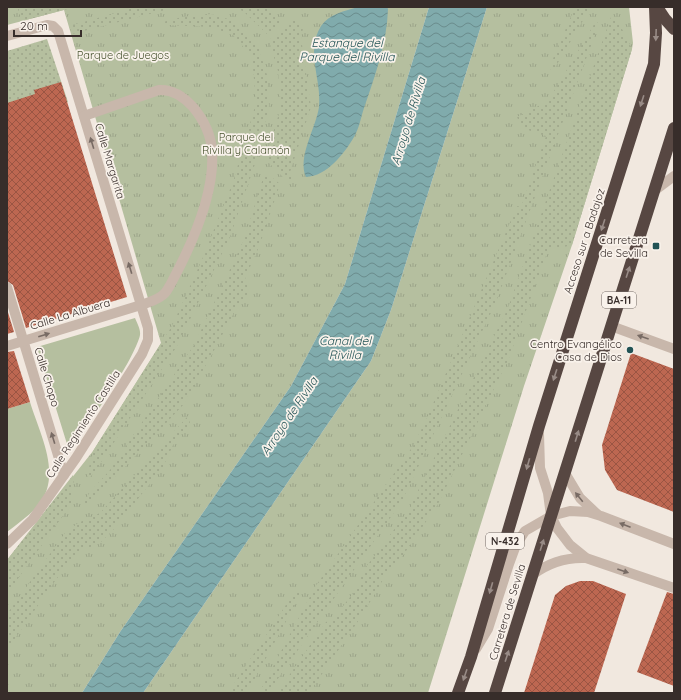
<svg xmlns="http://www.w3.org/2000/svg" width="681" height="700" font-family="Quicksand,sans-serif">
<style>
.grass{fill:#b5bf9f}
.park{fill:url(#park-tufts)}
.garden{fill:url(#garden-dots)}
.water{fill:url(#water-waves)}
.building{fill:url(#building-cross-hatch)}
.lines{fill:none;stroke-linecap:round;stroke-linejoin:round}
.minor{stroke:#c8b7ab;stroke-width:10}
.highway{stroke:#574742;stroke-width:12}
.oneway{fill:#988b86}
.oneway2{fill:#786b64}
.poi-dot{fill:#225355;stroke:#f9f2eb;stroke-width:1.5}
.labels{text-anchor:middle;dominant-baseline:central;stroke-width:3.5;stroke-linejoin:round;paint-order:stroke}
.shield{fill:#f9f2eb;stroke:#716864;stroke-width:1}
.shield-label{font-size:10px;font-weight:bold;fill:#372d2a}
.park-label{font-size:11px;fill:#47532f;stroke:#f9f2eb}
.street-label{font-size:11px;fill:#372d2a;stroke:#f9f2eb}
.poi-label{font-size:11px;fill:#372d2a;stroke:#f9f2eb;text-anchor:end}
.water-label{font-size:12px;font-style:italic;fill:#225355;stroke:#f9f2eb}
</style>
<defs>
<pattern id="park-tufts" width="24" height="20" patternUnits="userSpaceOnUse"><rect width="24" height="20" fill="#b5bf9f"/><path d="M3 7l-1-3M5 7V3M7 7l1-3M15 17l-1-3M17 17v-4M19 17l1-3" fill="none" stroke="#9ca489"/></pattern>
<pattern id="garden-dots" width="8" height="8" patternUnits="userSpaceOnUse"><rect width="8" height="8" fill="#b5bf9f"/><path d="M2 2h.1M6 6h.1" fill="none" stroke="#9ca489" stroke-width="1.8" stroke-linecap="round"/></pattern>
<pattern id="water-waves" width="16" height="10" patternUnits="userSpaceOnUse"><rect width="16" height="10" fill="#80abac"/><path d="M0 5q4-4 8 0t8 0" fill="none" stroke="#6a8c8c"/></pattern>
<pattern id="building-cross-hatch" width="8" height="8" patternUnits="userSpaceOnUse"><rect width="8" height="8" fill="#bd6751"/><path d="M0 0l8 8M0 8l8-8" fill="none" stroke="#9a5543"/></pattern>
</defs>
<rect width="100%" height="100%" fill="#f1e8df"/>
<g class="grass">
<path d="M135,318c2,5 6,12 5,17 -4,21 -55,100 -73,109l-30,-97z"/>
<path d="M30,402c10,33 33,73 8,104 -9,10 -21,18 -31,26v-123z"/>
</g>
<g class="park">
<polygon points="7,7 429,7 345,284 291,386 120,632 82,693 7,693 7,560 93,451 161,343 64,10 7,25"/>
<polygon points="487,7 629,7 633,43 632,49 572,245 524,386 428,693 143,693 371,361 391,310"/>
</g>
<g class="garden">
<polygon points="20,7 75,7 22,21 18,9"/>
<polygon points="137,7 177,7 72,34 69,26"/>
<polygon points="230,7 265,7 283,21 268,35 243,11"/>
<polygon points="575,7 591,7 553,71 549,68"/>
<polygon points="211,14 235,21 259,49 267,75 269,106 256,161 230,237 177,346 94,473 89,478 87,475 93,451 172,326 201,262 233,182 256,103 252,57 233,35 210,27 165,25 163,22 182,17"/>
<polygon points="611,17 616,17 632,49 572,245 560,248 549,247 509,358 438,504 404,554 384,578 363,614 309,693 277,693 326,622 333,619 361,583 360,575 408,511 508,308"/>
<polygon points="294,19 299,21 303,28 301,38 311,107 290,172 293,183 286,180 265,159 281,107 278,71 269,40 286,28"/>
<polygon points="596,21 599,24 496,302 402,501 268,693 259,693 315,587 413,446 427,418 517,206 521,207 546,136 522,128 517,117 548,101"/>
<polygon points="47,39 68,102 19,117 7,103 7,51"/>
<polygon points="268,174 280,184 259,247 245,278 250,284 245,301 238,305 210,358 183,405 94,500 87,504 84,503 90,492 110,470 194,345 244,240 264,175"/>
<polygon points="188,416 190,423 173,445 163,467 115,528 100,543 78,552 55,581 7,650 7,614 65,533 78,523 100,513"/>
<path d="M73,475c2,11 -2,18 -1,28l-65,91v-34z"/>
<polygon points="302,592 247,693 228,693 293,594"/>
</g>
<g class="water">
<path d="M358,7h29l1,2c-1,34 -13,67 -24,99 -3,9 -5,21 -10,29 -10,17 -27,39 -48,40 -9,-20 10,-49 13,-70 3,-28 -14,-55 2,-81 8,-12 24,-15 37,-19z"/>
<polygon points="429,7 487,7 391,310 371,361 143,693 82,693 120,632 291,386 345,284"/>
</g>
<g class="building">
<polygon points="61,82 127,297 26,328 13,285 7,281 7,103 35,94 34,90"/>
<polygon points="7,309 14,332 7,334"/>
<polygon points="14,351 30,402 7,409 7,352"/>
<polygon points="631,353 674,369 674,512 617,490 605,470 602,445"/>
<polygon points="580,581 593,581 626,594 594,693 524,693 555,595 566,586"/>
<polygon points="667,592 674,594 674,686 637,672"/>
</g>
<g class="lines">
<g class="minor">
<polyline points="7,36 47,25 53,26 58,31 148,328 148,340 142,354 76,458 33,519 7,544"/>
<polyline points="654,191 674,176"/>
<polyline points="7,287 64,475"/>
<polyline points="611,326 674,349"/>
<path d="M7,346l134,-41c8,-3 18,-5 24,-12 5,-6 8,-14 12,-21 18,-35 38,-81 35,-121 -1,-16 -9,-32 -19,-44 -9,-10 -20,-18 -34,-17l-75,26"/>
<polyline points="539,434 540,468 548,493 551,516 557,528 570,545 586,558 674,588"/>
<polyline points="565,473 580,498 597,514"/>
<path d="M532,575c16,-12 34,-18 54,-17"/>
<polyline points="476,649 488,629 509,564 516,545 525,531 551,516 570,511 588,512 601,516 674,544"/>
</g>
<g class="highway">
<polyline points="657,7 665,19 674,29"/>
<polyline points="458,693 471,657 539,426 654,64 656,33 655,7"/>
<polyline points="495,693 674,128"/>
</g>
</g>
<defs><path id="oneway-solid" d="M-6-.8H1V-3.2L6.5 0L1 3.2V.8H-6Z"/></defs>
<g class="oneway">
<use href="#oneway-solid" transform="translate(656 35) rotate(92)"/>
<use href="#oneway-solid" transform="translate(642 101) rotate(108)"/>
<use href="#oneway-solid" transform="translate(603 225) rotate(108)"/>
<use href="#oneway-solid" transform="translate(628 272) rotate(-72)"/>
<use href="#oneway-solid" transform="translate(555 375) rotate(108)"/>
<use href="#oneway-solid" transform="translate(577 436) rotate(-73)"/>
<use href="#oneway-solid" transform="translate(528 464) rotate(106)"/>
<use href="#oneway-solid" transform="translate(542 545) rotate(-72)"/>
<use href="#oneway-solid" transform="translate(491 588) rotate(106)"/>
<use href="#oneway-solid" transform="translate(507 656) rotate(-72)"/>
<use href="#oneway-solid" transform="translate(465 675) rotate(109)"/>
</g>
<g class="oneway2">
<use href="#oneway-solid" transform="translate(92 143) rotate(-107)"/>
<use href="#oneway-solid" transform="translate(130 268) rotate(-107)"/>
<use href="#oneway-solid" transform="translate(44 335) rotate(-17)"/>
<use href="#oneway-solid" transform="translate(643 337) rotate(-161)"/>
<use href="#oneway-solid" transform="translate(53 438) rotate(-107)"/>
<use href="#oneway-solid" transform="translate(579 497) rotate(-129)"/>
<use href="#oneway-solid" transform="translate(625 525) rotate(-159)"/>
<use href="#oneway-solid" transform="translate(623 571) rotate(19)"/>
</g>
<g class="poi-dot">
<rect x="652" y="242" width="8" height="8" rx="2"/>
<circle cx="630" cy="350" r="4"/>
</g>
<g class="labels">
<g class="shield">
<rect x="602" y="292" width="34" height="16" rx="3"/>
<rect x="486" y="533" width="38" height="16" rx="3"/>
</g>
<g class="shield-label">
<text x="619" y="300">BA-11</text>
<text x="505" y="541">N-432</text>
</g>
<g class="park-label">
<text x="123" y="55">Parque de Juegos</text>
<text x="246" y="137">Parque del<tspan x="246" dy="13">Rivilla y Calamón</tspan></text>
</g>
<g class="street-label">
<text transform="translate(110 161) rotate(73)">Calle Margarita</text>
<text transform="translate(584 241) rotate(-72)">Acceso sur a Badajoz</text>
<text transform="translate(70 314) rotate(-17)">Calle La Albuera</text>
<text transform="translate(47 377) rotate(73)">Calle Chopo</text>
<text transform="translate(83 424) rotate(-57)">Calle Regimiento Castilla</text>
<text transform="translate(507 612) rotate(-73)">Carretera de Sevilla</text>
</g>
<g class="poi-label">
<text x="648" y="240">Carretera<tspan x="648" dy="13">de Sevilla</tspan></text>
<text x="622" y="344">Centro Evangélico<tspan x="622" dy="13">Casa de Dios</tspan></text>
</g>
<g class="water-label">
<text x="347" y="42">Estanque del<tspan x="347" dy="14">Parque del Rivilla</tspan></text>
<text transform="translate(408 121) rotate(-73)">Arroyo de Rivilla</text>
<text x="345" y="340">Canal del<tspan x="345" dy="14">Rivilla</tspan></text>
<text transform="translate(289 416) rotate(-56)">Arroyo de Rivilla</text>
</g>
</g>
<rect width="681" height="700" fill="none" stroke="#372d2a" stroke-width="16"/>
<path d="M14 30v6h67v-6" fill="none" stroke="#372d2a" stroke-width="2"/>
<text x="20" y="30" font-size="12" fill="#372d2a" stroke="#f9f2eb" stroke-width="3" paint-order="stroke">20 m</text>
</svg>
